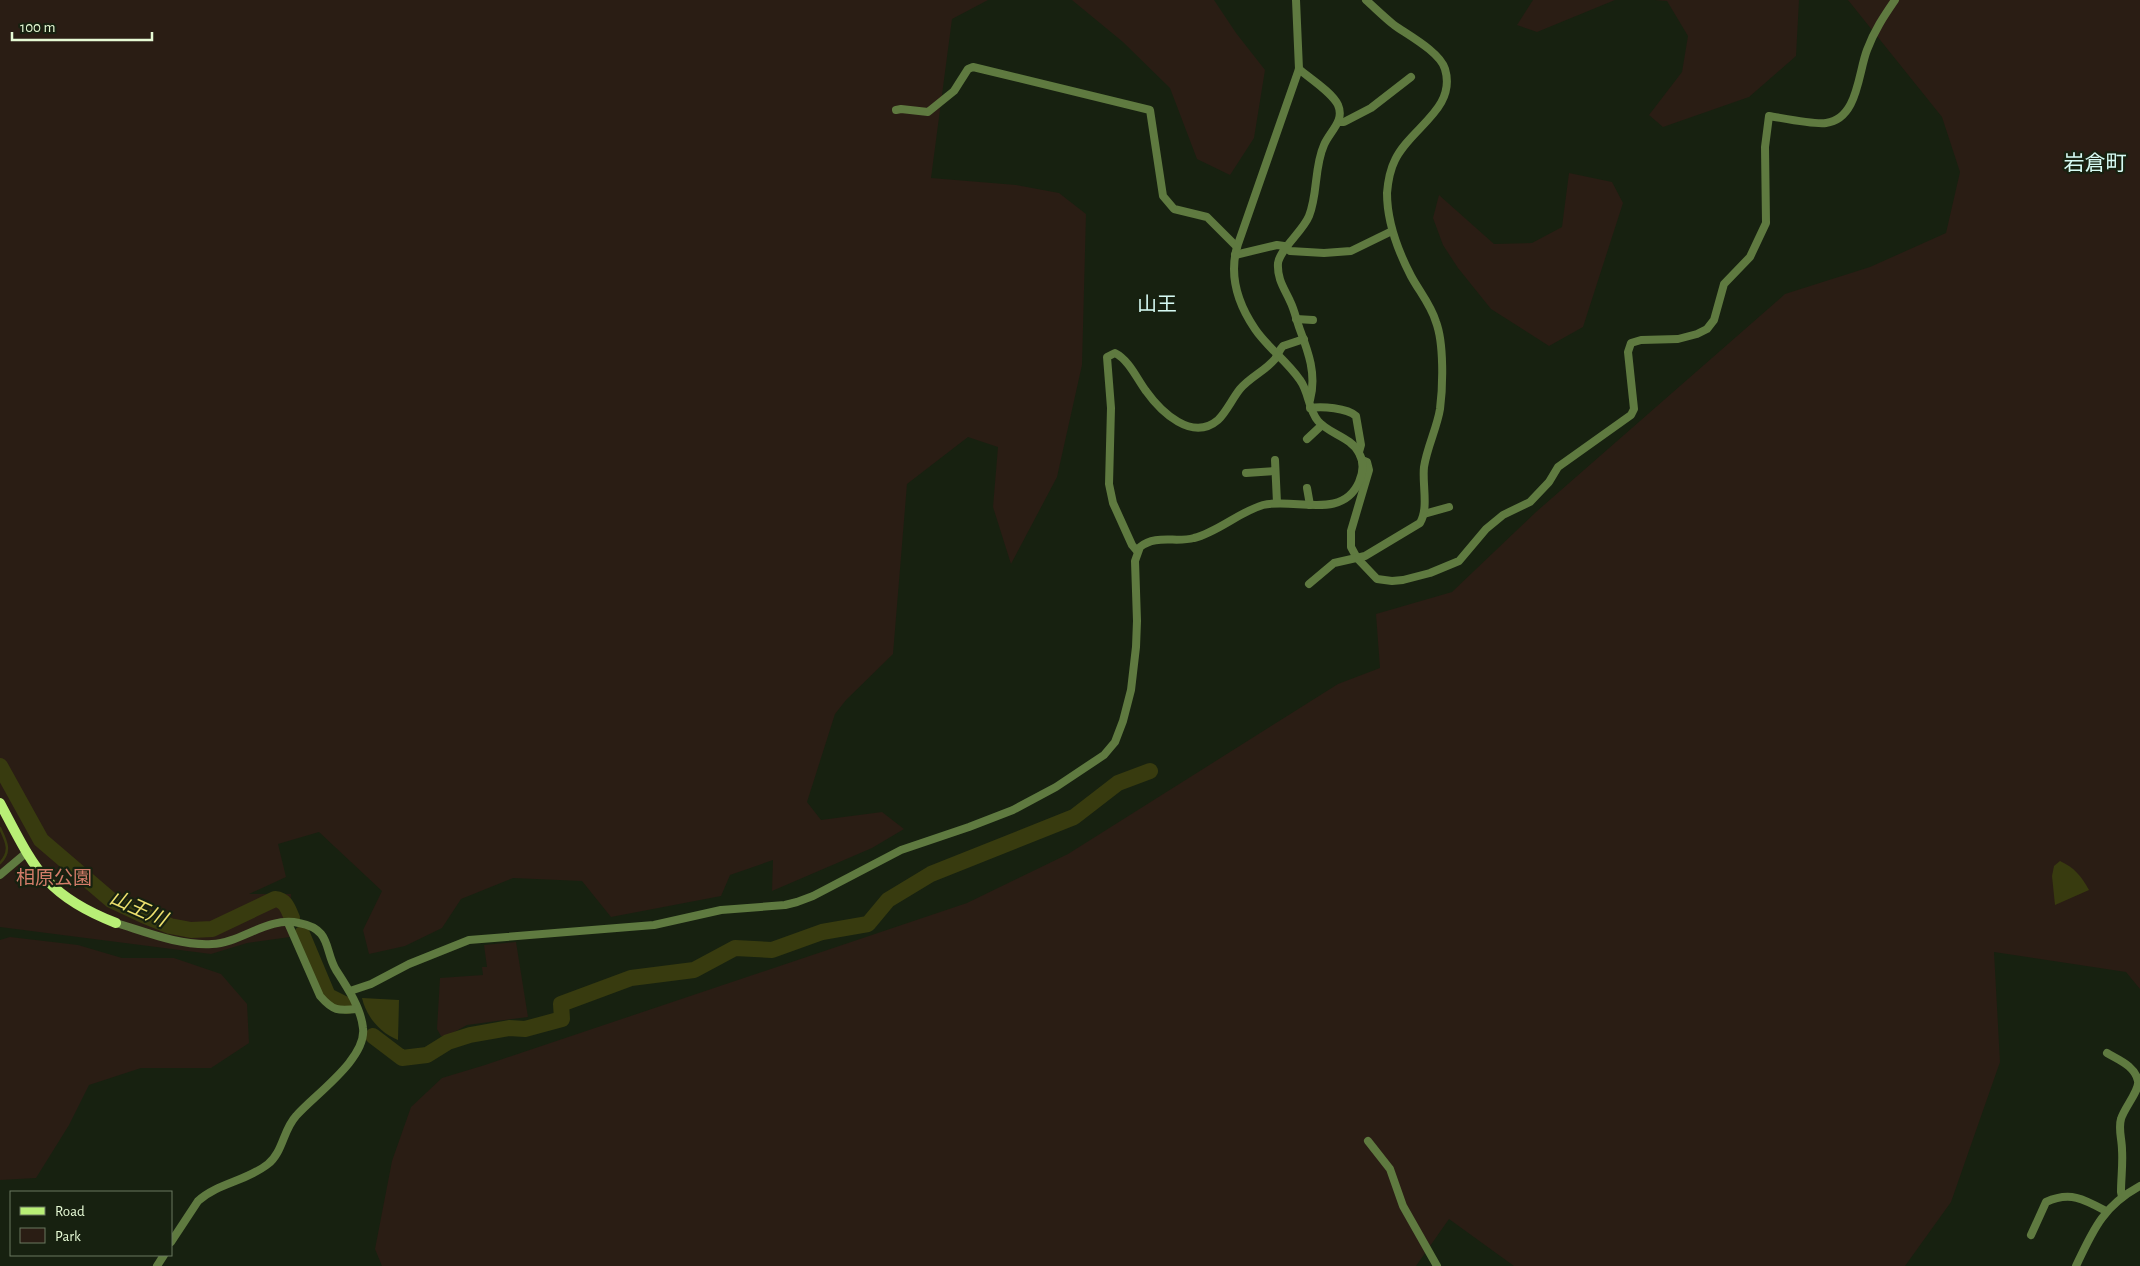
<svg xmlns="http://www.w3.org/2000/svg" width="2140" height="1266" font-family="'Alegreya Sans','Noto Sans JP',sans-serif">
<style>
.green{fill:#2a1d14}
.water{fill:#383b0f}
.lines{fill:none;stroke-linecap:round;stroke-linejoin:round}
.stream{stroke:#383b0f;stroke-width:2.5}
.river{stroke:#383b0f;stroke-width:16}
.street{stroke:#5f7a40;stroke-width:8}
.secondary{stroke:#b8ef76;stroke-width:10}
.labels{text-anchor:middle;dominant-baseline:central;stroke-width:4.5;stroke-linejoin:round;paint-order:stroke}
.park-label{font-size:19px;fill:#d27c69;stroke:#172110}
.neighbourhood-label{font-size:20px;fill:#d6faf3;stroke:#172110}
.water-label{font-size:20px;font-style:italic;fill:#eee16e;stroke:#172110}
.quarter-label{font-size:21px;fill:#d6faf3;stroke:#172110}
</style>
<rect width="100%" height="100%" fill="#172110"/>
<g class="green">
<polygon points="0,0 988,0 952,19 931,178 1016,185 1059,193 1086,214 1082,365 1057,477 1011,564 993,507 998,447 968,437 907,484 893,654 846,700 835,714 807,802 821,820 882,812 904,829 872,848 772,891 773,860 730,875 721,896 611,917 582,881 513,878 461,899 442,928 405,946 369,954 363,930 382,891 319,832 278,844 286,877 249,894 291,894 290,937 247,943 211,954 0,927"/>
<polygon points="1072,0 1214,0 1236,33 1265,70 1254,138 1230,175 1197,159 1170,88 1123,42"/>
<polygon points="1533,0 1615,0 1537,32 1517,25"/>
<polygon points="1655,0 1799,0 1796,56 1749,97 1663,127 1649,115 1682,72 1688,36 1667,1"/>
<polygon points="1848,0 2140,0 2140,989 2126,972 1994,952 2000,1062 1951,1202 1905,1266 1514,1266 1449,1219 1416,1266 382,1266 375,1249 392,1161 411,1107 442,1078 485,1065 967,903 1068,854 1338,684 1380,668 1376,614 1452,592 1536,512 1785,294 1870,267 1946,233 1960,172 1942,117"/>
<polygon points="1569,173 1612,182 1623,203 1583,327 1549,346 1491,309 1458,268 1443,245 1433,218 1439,195 1494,244 1532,243 1562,227"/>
<polygon points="10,937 78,945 122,958 174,958 221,974 247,1004 249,1043 211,1068 141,1068 89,1085 69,1125 36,1178 0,1180 0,940"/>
<polygon points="516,942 528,1017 467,1025 447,1036 441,1036 437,1029 440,978 483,975 482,967 487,967 484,945"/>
</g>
<g class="water">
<path d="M2060,861c15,7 21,15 29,29l-34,15 -3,-29 2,-10z"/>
<path d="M362,998l37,2 -1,40c-18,-7 -32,-24 -36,-42z"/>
</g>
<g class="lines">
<path class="stream" d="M0,828c6,13 12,23 0,35"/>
<g class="river">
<path d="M0,766l41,74 70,60 32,15 27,11 21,4 21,-1 63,-30c11,1 13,10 17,19"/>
<polyline points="302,934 328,996 348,1006"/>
<polyline points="373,1036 402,1058 427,1055 448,1042 470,1035 509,1028 525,1029 562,1019 561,1004 631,978 694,970 735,948 772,950 822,932 868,924 888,900 931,874 1074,817 1118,783 1150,771"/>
</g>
<g class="street">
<path d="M1299,69c10,9 33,23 39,36 7,16 -8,26 -14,40 -10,22 -6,49 -15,71 -6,15 -29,33 -31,47 -1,16 6,25 12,38 4,8 6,17 9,26 9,24 18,47 11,73"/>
<polyline points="896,110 901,109 928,112 954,91 968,69 973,67 1150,110 1163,196 1174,209 1207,217 1237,247"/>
<polyline points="1339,122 1344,122 1371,108 1411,77"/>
<polyline points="1235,255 1277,245 1284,246 1290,251 1324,253 1351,251 1392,231"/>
<polyline points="1296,319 1313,320"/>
<path d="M1310,408c12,-2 37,0 46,8l5,29 -2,7"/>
<polyline points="1307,439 1322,425"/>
<polyline points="1275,460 1277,503"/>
<path d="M1362,460l5,2 2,8 -18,61v16l6,11 20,21 15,2 11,-1 27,-7 29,-12 27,-32 17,-14 27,-13 19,-20 9,-15 73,-52 3,-6 -6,-57 3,-9 10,-3 37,-1 19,-5 10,-5 7,-9 10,-36 26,-27 16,-34 -1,-76 4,-31c13,2 46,9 57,7 32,-4 32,-50 41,-73 7,-19 17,-34 28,-50"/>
<polyline points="1246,473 1274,471"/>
<polyline points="1307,488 1310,505"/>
<polyline points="1424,514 1449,507"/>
<path d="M1137,551l-5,-6 -19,-42 -4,-19 2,-76 -4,-51 8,-4c14,7 22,26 31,38 15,21 46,51 72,29 9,-9 14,-21 22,-31 10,-12 25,-18 35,-30 3,-4 4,-9 8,-13l21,-7"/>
<path d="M1309,584l25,-21 31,-7 55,-33c9,-15 2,-39 4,-56 3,-20 13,-39 16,-58 3,-23 4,-66 -4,-87 -5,-17 -17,-31 -25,-46 -13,-25 -24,-55 -24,-83 1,-12 3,-23 8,-33 15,-32 62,-51 50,-91 -5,-17 -37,-34 -51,-44 -10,-8 -19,-17 -28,-25"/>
<polyline points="0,875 26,853"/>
<path d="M116,923c30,9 64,23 96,21 29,-1 56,-28 87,-21 33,6 25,27 37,47 11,17 25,38 27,58 4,31 -49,67 -67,88 -13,14 -13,36 -28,48 -21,17 -50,19 -70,37l-27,41"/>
<path d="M288,923l32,73c13,15 18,15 37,13"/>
<path d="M350,991l21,-7 38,-20 60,-24 185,-15 67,-15 64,-5 12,-3 16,-6 88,-46 68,-23 44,-17 43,-23 48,-32 11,-13 8,-21 8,-31 5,-43 1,-26 -2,-60 5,-14c16,-13 36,-4 54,-9 24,-6 45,-26 69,-33 31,-8 79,16 96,-23 4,-9 5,-20 0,-29 -8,-16 -30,-19 -41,-32 -10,-12 -9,-29 -18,-41 -13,-19 -33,-33 -45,-51 -17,-25 -26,-53 -18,-82l62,-178 -3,-69"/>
<path d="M2107,1053c12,7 28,13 31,28 2,9 -14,27 -17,38 -3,10 1,20 1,31 1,14 -1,28 -1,42l1,5"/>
<polyline points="1368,1141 1390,1169 1403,1206 1437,1266"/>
<path d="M2031,1235l15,-33c24,-11 38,-3 60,9"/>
<polyline points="157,1266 164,1255"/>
<path d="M2076,1266c17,-36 27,-60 64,-80"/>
</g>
<path class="secondary" d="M0,803c34,64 44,92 116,120"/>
</g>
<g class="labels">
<g class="park-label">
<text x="54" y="878">相原公園</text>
</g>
<g class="neighbourhood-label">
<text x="1157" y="305">山王</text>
</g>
<g class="water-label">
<text transform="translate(138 909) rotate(24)">山王川</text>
</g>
<g class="quarter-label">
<text x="2095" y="163">岩倉町</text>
</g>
</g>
<rect x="10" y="1191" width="162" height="65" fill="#172110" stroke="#6a785f"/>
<rect x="20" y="1207" width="25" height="8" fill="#b8ef76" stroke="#6a785f"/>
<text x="55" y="1216" font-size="15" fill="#e6fad5">Road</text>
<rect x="20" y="1228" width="25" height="15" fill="#2a1d14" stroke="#6a785f"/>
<text x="55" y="1241" font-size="15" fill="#e6fad5">Park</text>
<path d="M12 32v8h140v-8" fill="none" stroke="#e6fad5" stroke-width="2.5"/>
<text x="20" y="32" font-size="15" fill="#e6fad5" stroke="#172110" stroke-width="4" paint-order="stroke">100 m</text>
</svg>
